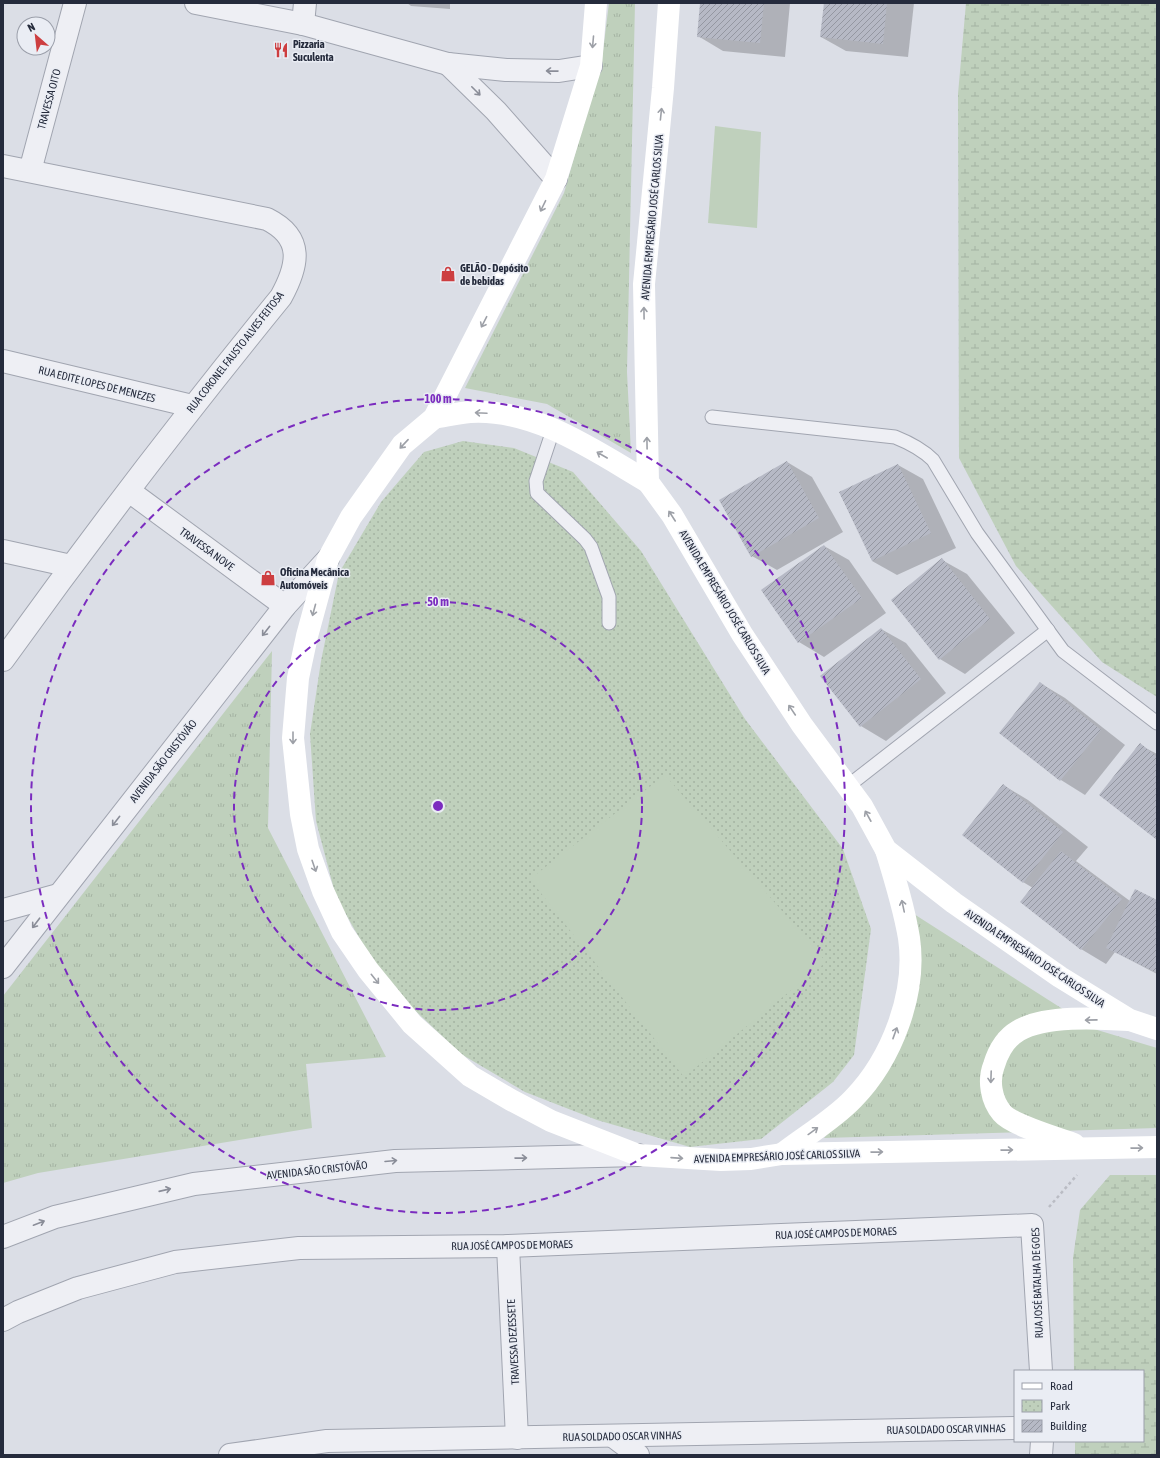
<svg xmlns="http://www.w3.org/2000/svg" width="1160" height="1458" font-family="'Asap Condensed',sans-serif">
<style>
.grass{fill:url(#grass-tufts)}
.wetland{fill:url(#wetland-marsh)}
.park{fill:url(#park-dots)}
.garden{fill:#bfd0bc}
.shadow{fill:#0003}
.building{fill:url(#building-hatch)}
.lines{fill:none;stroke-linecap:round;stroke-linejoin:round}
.service-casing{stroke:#a1a5b0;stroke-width:15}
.minor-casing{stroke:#a1a5b0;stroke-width:24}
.tertiary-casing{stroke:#a1a5b0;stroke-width:24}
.path{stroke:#babcc4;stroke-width:2.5;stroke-dasharray:3 3;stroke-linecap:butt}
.service{stroke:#eeeff4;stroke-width:13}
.minor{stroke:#eeeff4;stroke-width:22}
.tertiary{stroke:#eeeff4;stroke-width:22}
.secondary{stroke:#fff;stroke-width:22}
.oneway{stroke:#9da0a7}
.oneway2{stroke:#8a8d98}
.ring{fill:none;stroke:#7b2cbf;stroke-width:2;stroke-dasharray:7 5}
.labels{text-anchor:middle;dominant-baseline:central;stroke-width:3;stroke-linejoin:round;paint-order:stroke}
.poi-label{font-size:11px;font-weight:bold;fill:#252b3c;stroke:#eaedf4;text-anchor:start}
.street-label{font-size:11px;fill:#252b3c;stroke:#eaedf4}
.centre{fill:#7b2cbf;stroke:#eaedf4;stroke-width:2}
.ring-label{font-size:12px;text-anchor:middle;font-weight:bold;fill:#7b2cbf;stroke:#eaedf4;stroke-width:3;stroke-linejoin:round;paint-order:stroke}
</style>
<defs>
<pattern id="grass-tufts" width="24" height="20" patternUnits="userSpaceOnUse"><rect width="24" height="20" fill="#bfd0bc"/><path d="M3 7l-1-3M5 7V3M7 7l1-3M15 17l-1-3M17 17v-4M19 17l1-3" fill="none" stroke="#a4b3a2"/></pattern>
<pattern id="wetland-marsh" width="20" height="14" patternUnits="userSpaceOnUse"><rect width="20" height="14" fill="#bfd0bc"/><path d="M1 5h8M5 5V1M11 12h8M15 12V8" fill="none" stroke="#a4b3a2"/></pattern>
<pattern id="park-dots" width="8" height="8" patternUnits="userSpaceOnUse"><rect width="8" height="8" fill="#bfd0bc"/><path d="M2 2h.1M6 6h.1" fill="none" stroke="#a4b3a2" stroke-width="1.8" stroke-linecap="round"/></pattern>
<pattern id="building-hatch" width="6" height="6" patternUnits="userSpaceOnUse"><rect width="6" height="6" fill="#b6b9c5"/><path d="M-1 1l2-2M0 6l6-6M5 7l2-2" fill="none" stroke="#9497a1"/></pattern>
</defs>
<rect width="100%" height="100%" fill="#dbdee6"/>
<g class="grass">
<polygon points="609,3 635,3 627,372 631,453 547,404 465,388 564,193 602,59"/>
<polygon points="272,651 268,828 386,1057 306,1064 312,1128 38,1173 3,1183 3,996"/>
<polygon points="903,907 1094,1029 1157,1048 1157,1128 824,1138 890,1060 909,1007"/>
</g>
<g class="wetland">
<polygon points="966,3 1157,3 1157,697 1102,662 1016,566 959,458 958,94"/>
<polygon points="1110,1175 1157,1175 1157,1455 1075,1455 1075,1441 1143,1441 1143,1371 1074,1371 1073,1258 1080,1210"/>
</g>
<polygon class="park" points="463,441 514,448 573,472 641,551 745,719 843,849 871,929 854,1055 833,1082 761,1139 690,1147 597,1120 525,1092 461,1054 384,981 336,897 316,821 310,734 321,661 339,573 381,502 424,452"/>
<g class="garden">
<polygon points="715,126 761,132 757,228 708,223"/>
<polygon points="665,775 826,962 684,1077 530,879"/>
</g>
<g class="shadow">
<polygon points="407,3 450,3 450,9 411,6"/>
<polygon points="701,3 790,3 785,57 723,51 698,36"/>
<polygon points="825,3 914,3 908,57 846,51 821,37"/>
<polygon points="787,462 812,477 843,532 777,570 752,556"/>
<polygon points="898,465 923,479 956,548 897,575 872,561"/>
<polygon points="824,546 849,560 886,613 824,657 799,642 762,590"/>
<polygon points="942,560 967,574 1015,633 965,674 940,659 892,600"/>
<polygon points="881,629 906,643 946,693 886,741 861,726"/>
<polygon points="1040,683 1065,698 1125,745 1085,795 1061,780"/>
<polygon points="1140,745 1157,754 1157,839"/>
<polygon points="1003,785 1028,800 1088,847 1076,861 1130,901 1157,901 1157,974 1115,952 1106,964 1081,949 1033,888 1023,882"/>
</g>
<g class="building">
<polygon points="700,3 764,3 760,43 697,37"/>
<polygon points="824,3 887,3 883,44 820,37"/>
<polygon points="787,461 819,518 751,557 719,500"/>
<polygon points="898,464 931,533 872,561 839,492"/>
<polygon points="824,545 862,598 798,643 761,590"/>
<polygon points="942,558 990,619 939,660 891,600"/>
<polygon points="881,628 921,679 860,727 820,676"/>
<polygon points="1040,682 1101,730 1060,781 999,733"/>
<polygon points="1140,743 1157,757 1157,840 1099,795"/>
<polygon points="1003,784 1063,832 1023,883 962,835"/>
<polygon points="1061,851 1122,899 1081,950 1020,902"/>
<polygon points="1135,889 1157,900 1157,973 1106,948"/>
</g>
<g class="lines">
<g class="service-casing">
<g id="service">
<path d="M712,417l183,20c15,6 27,12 38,23l44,73 86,118 94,72"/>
<polyline points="553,430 536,481 537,493 585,539 591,547 609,597 609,623"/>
<polyline points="848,786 1048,630"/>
</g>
</g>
<g class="minor-casing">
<g id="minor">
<polyline points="196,3 303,24 448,64 506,70 559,71 591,66"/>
<polyline points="303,24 305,3"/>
<polyline points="448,64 496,111 556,179"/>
<path d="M3,166l264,53c38,19 31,47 14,78 -96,118 -189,239 -278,363"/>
<polyline points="30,171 75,3"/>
<polyline points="3,361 192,406"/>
<polyline points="129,491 285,606"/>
<polyline points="3,551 71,566"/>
<polyline points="3,910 58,895"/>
<polyline points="508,1246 517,1438"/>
<polyline points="3,1320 18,1312 78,1288 175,1262 299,1248 508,1246 1032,1225 1041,1371"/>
<polyline points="614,1437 638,1455"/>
<polyline points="230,1455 327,1441 1015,1428"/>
<polyline points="1041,1455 1042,1441"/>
</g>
</g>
<g class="tertiary-casing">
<g id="tertiary">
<polyline points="3,967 285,606 328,559"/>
<polyline points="3,1237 55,1217 194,1184 395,1161 638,1155"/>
</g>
</g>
<polyline class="path" points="1049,1207 1077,1175"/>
<use href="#service" class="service"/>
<use href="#minor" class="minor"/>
<use href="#tertiary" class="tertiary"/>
<g class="secondary">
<polyline points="596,3 591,66 556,179 434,418 402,445 351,517 328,559 307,636 298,678 293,738 301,814 308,849 323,891 342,932 368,970 412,1024 470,1076 511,1100 551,1121 638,1155 721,1160 751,1159 782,1154 1157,1147"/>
<polyline points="669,3 663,88 644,284 648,482 672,515 742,634 802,725 862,806 886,850 954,903 1060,977 1130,1020 1157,1029"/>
<path d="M434,418c12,-2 24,-5 36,-6 65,-4 125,39 178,70"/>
<path d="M1074,1144c-17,-6 -62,-19 -72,-31 -11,-13 -14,-33 -8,-48 4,-13 12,-27 24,-34 26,-16 80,-13 111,-11"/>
<path d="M782,1154c23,-18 51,-34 71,-55 39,-40 64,-106 56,-161 -5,-30 -14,-59 -23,-88"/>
</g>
</g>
<defs><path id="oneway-shaft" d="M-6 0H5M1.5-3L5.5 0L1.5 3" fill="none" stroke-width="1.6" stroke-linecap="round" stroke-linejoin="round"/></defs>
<g class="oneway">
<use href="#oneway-shaft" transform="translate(593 42) rotate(95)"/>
<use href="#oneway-shaft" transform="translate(661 114) rotate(-84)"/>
<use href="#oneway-shaft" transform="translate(543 206) rotate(116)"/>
<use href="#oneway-shaft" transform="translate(644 313) rotate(-91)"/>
<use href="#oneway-shaft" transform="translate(484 322) rotate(117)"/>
<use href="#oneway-shaft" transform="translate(481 413) rotate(-177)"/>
<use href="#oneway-shaft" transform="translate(647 443) rotate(-91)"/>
<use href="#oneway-shaft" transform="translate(404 444) rotate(133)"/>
<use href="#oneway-shaft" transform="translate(602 455) rotate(-150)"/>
<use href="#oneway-shaft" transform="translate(672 516) rotate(-123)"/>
<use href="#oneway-shaft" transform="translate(314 610) rotate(105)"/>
<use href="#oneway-shaft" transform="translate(792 710) rotate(-124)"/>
<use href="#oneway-shaft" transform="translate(293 738) rotate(90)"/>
<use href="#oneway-shaft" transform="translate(868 816) rotate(-119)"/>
<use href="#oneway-shaft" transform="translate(314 866) rotate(71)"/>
<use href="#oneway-shaft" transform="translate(903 906) rotate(-102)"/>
<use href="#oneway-shaft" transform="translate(375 979) rotate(51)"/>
<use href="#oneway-shaft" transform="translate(1091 1020) rotate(179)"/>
<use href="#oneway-shaft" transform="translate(895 1033) rotate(-70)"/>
<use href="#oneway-shaft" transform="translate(991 1077) rotate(92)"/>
<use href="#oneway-shaft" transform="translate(813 1131) rotate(-36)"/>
<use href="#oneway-shaft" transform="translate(1137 1148) rotate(-1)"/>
<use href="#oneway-shaft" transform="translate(1007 1150) rotate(-1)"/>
<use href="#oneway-shaft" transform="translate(877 1152) rotate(-1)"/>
<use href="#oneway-shaft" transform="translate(677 1158) rotate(4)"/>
</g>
<g class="oneway2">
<use href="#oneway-shaft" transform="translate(552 71) rotate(-179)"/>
<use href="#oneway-shaft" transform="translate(476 91) rotate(45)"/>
<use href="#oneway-shaft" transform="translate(266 631) rotate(128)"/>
<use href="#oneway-shaft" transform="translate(116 821) rotate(128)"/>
<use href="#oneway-shaft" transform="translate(36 923) rotate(127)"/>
<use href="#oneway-shaft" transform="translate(521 1158) rotate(-1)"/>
<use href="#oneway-shaft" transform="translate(391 1161) rotate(-5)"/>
<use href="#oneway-shaft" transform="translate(165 1190) rotate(-13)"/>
<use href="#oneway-shaft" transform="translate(39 1223) rotate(-21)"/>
</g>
<g class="ring">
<circle cx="438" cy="806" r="204"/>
<circle cx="438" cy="806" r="407"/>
</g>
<defs>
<g id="restaurant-bare" transform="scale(1.2)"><path d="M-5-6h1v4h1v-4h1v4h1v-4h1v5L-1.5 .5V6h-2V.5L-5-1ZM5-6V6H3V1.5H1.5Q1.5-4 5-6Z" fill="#cd3e40" stroke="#eaedf4" stroke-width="2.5" paint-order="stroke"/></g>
<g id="shop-bare" transform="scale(1.2)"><path d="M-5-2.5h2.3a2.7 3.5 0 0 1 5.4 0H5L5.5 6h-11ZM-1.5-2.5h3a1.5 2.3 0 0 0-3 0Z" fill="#cd3e40" stroke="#eaedf4" stroke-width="2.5" paint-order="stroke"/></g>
</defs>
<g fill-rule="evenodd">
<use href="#restaurant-bare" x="281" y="50"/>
<use href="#shop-bare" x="448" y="274"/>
<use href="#shop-bare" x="268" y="578"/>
</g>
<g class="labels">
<g class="poi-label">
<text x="293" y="44">Pizzaria<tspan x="293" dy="13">Suculenta</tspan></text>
<text x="460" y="268">GELÃO - Depósito<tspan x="460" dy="13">de bebidas</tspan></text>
<text x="280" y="572">Oficina Mecânica<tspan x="280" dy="13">Automóveis</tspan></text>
</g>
<g class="street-label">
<text transform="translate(49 99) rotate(-75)">TRAVESSA OITO</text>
<text transform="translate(652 217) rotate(-85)">AVENIDA EMPRESÁRIO JOSÉ CARLOS SILVA</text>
<text transform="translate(235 352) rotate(-52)">RUA CORONEL FAUSTO ALVES FEITOSA</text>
<text transform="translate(97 384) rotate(14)">RUA EDITE LOPES DE MENEZES</text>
<text transform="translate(207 549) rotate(36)">TRAVESSA NOVE</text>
<text transform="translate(725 602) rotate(59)">AVENIDA EMPRESÁRIO JOSÉ CARLOS SILVA</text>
<text transform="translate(163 761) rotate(-52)">AVENIDA SÃO CRISTÓVÃO</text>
<text transform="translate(1035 958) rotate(34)">AVENIDA EMPRESÁRIO JOSÉ CARLOS SILVA</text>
<text transform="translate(777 1156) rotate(-2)">AVENIDA EMPRESÁRIO JOSÉ CARLOS SILVA</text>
<text transform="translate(317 1170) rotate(-6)">AVENIDA SÃO CRISTÓVÃO</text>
<text transform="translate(836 1233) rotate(-2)">RUA JOSÉ CAMPOS DE MORAES</text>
<text transform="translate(512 1245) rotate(-1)">RUA JOSÉ CAMPOS DE MORAES</text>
<text transform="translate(1037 1283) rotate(-92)">RUA JOSÉ BATALHA DE GOES</text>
<text transform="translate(513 1342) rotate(-93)">TRAVESSA DEZESSETE</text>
<text transform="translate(946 1429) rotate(-1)">RUA SOLDADO OSCAR VINHAS</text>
<text transform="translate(622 1436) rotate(-1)">RUA SOLDADO OSCAR VINHAS</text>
</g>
</g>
<circle cx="438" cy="806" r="6" class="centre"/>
<g class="ring-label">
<text x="438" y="403">100 m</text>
<text x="438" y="606">50 m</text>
</g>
<rect width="1160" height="1458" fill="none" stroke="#252b3c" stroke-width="8"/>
<rect x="1014" y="1370" width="130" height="72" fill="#eaedf4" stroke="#9b9faa"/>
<rect x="1022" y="1383" width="20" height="6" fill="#ffffff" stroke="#9b9faa"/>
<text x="1050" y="1390" font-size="12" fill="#252b3c">Road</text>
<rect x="1022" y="1400" width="20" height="12" fill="url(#park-dots)" stroke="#9b9faa"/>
<text x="1050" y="1410" font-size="12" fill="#252b3c">Park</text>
<rect x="1022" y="1420" width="20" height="12" fill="url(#building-hatch)" stroke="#9b9faa"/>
<text x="1050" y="1430" font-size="12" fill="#252b3c">Building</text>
<g transform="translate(36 36) rotate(332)"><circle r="19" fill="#eaedf4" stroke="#9b9faa"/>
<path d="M0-3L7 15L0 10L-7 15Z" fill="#cd3e40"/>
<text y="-6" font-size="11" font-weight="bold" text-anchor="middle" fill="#252b3c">N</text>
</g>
</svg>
